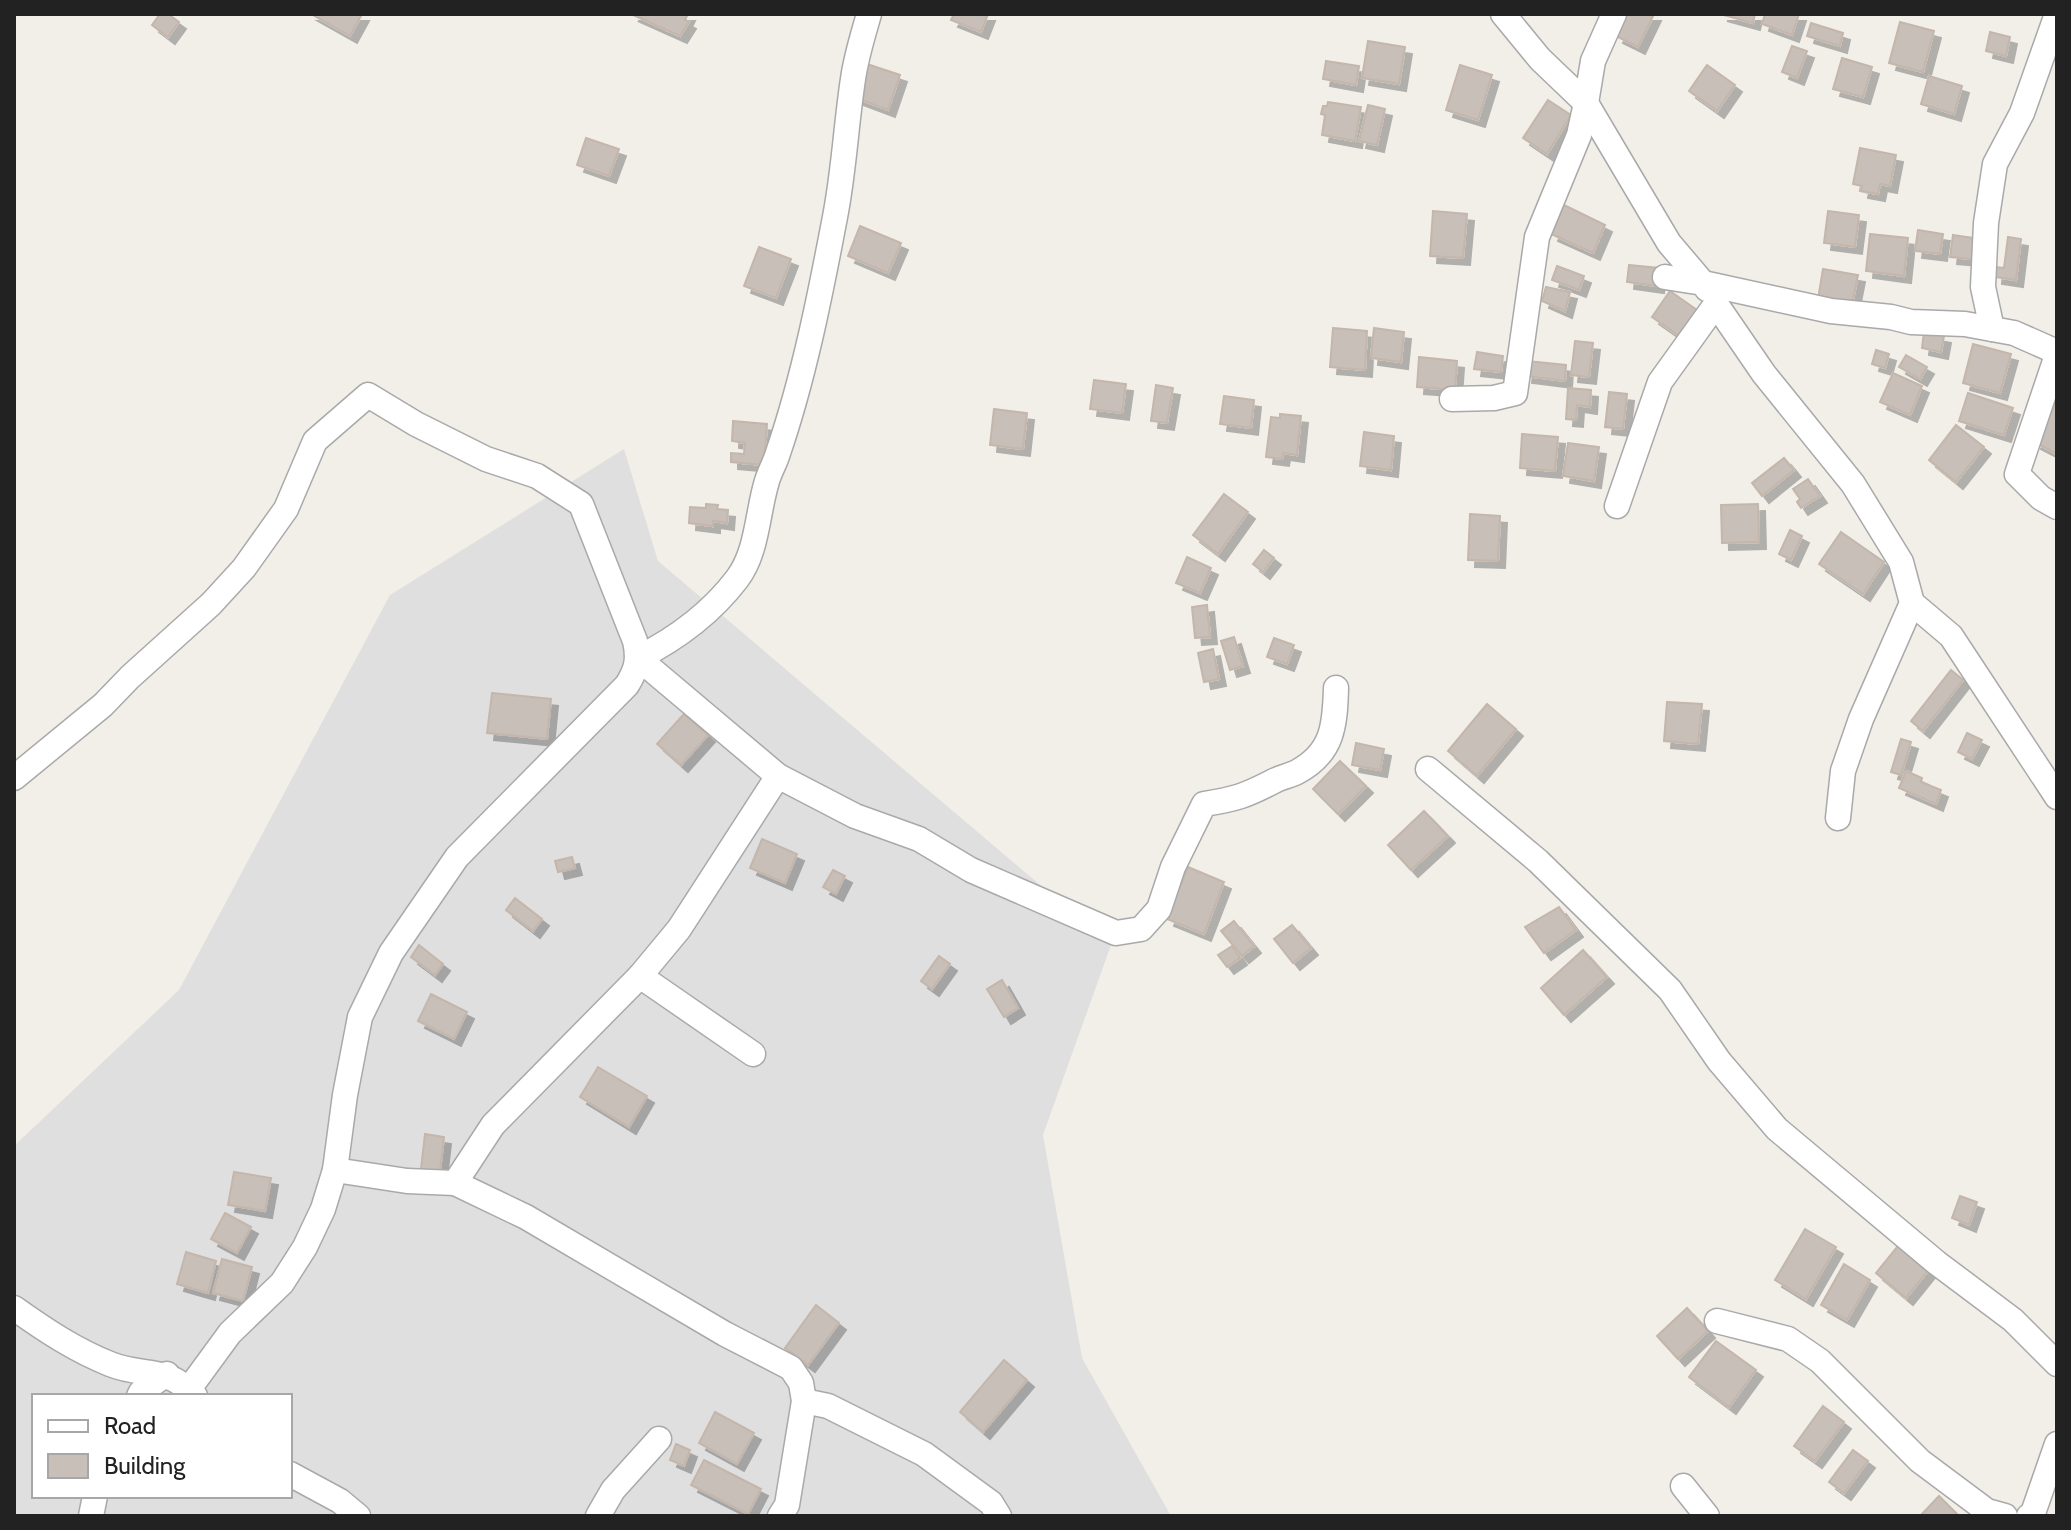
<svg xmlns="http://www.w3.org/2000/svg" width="2071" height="1530" font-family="Cabin,sans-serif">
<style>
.residential{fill:#e0dfdf;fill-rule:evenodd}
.building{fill:#c7bfb8;stroke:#c4b6ab;stroke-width:2;filter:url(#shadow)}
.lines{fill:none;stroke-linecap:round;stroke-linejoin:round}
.minor-casing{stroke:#a9a9a9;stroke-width:27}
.minor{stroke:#fff;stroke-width:24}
</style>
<defs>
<filter id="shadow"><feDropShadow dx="7" dy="7" stdDeviation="0" flood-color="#0004"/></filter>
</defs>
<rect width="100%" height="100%" fill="#f2efe9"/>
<path class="residential" d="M624,449l34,112 453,384 -68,190 39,223 89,158h-1157v-370l165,-156 211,-395zM34,1396h256v100h-256z"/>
<g class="building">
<polygon points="160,14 168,14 179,22 168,37 152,25"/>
<polygon points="311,14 362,14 350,36"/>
<polygon points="631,14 688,14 685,20 689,22 680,36"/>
<polygon points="954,14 988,14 981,32 951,20"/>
<polygon points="1627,14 1654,14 1638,47 1616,36"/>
<polygon points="1720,14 1755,14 1753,23"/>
<polygon points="1765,14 1799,14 1792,35 1762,24"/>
<polygon points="1900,22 1934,31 1923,72 1889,63"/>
<polygon points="1811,23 1843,33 1840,46 1807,36"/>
<polygon points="1990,32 2010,37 2006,56 1986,51"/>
<polygon points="1368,41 1405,47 1399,84 1362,78"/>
<polygon points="1792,46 1807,51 1797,78 1782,72"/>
<polygon points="1842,58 1872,67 1863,97 1833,89"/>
<polygon points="1326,61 1359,66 1356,85 1323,79"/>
<polygon points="867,64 900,75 888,110 856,98"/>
<polygon points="1460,65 1492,75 1478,120 1446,110"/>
<polygon points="1707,65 1735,85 1717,111 1689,91"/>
<polygon points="1929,76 1962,86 1954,114 1921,104"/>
<polygon points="1548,100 1571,115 1547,154 1523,138"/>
<polygon points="1328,102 1361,107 1355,141 1322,135 1325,115 1321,114 1323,106 1327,106"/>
<polygon points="1368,105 1385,109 1377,145 1359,141"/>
<polygon points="586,138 619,149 609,176 577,165"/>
<polygon points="1860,148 1896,155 1890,186 1880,184 1878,194 1861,191 1862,186 1853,184"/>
<polygon points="1564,205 1605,225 1593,253 1551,234"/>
<polygon points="1433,211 1467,214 1463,258 1430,256"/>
<polygon points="1828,211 1859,215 1855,247 1824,243"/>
<polygon points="860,226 901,243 888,273 848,256"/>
<polygon points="1918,230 1943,234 1940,254 1915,251"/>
<polygon points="1870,234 1908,238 1904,276 1866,271"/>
<polygon points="1953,235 1974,238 1972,259 1950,257"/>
<polygon points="2008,237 2021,239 2016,280 1995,277 1996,267 2004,268"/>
<polygon points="759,247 791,259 776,298 744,286"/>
<polygon points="1629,265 1659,268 1657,286 1627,282"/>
<polygon points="1557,266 1584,276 1579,290 1552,280"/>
<polygon points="1823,269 1858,275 1852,305 1818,299"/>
<polygon points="1546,287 1570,292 1565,311 1542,301"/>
<polygon points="1670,291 1697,310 1679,336 1652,317"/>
<polygon points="1333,328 1367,331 1365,370 1330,367"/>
<polygon points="1374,328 1404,332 1401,362 1371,358"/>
<polygon points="1924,332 1944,336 1941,352 1922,348"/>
<polygon points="1575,341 1593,343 1589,377 1571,375"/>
<polygon points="1973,344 2011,354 2000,393 1963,383"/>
<polygon points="1876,350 1889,354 1885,368 1872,364"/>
<polygon points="1477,352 1503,356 1501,372 1474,369"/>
<polygon points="1906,355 1927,367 1920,379 1899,367"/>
<polygon points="1419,357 1457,361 1455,390 1417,387"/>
<polygon points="1527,361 1566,365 1565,381 1525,376"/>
<polygon points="1893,373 1922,386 1910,415 1880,402"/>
<polygon points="1094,380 1126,384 1122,413 1090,409"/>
<polygon points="1156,385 1173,388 1167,423 1151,421"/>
<polygon points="1568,388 1591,390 1590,407 1577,405 1576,420 1566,419"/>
<polygon points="1609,392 1627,394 1623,429 1605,427"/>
<polygon points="1968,393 2013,408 2004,435 1959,421"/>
<polygon points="1224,396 1254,400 1251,428 1220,424"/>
<polygon points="2056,401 2057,401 2057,454 2034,442"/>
<polygon points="994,409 1027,413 1023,449 990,445"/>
<polygon points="1280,414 1301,416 1297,455 1283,453 1282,459 1266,457 1271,417 1280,418"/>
<polygon points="733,421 767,424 764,465 731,462 731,453 744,454 745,443 732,441"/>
<polygon points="1956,425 1984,447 1956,482 1929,460"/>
<polygon points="1364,432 1394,436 1391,470 1360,466"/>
<polygon points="1522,434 1558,437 1555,471 1520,468"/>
<polygon points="1568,443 1599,447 1594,481 1563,476"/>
<polygon points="1784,458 1794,470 1762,496 1752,483"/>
<polygon points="1808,479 1820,496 1801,508 1797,502 1800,499 1793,489"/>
<polygon points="1224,494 1248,512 1218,554 1193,535"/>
<polygon points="706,504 718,505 717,509 728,510 727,523 713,521 713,526 689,523 690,507 706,508"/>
<polygon points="1758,504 1759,542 1722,543 1721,505"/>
<polygon points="1470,514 1500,516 1498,561 1468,560"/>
<polygon points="1790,530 1802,536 1791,560 1779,554"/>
<polygon points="1841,532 1884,562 1863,594 1819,564"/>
<polygon points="1264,550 1274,558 1263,572 1253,564"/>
<polygon points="1187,557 1211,568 1200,593 1176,583"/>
<polygon points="1207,605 1210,637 1195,638 1192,607"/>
<polygon points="1234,637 1243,666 1230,670 1221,641"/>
<polygon points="1274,638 1294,645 1287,664 1267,657"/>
<polygon points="1213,649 1219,679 1204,682 1198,653"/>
<polygon points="1951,670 1963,680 1923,731 1911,721"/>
<polygon points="492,693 551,699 547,739 487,733"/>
<polygon points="1667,702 1702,704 1698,744 1664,741"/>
<polygon points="1487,704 1516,729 1477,776 1448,751"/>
<polygon points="684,714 708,735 681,765 657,744"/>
<polygon points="1967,733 1982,740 1972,759 1958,752"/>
<polygon points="1901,739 1911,742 1901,775 1891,772"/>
<polygon points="1356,743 1384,749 1380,770 1352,765"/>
<polygon points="1340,761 1366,786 1338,814 1313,789"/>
<polygon points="1906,771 1922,778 1921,782 1941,790 1936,804 1899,788"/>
<polygon points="1424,811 1448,836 1411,870 1388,845"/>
<polygon points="762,839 797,854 785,883 750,868"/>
<polygon points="572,857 575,868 558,872 555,861"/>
<polygon points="1188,867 1224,882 1204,934 1167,919"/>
<polygon points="833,870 845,876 836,894 823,887"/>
<polygon points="515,898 542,919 533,931 506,910"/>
<polygon points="1559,907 1576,930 1544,953 1525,927"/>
<polygon points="1234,921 1254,946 1242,956 1221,931"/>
<polygon points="1292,925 1311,948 1293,963 1274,939"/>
<polygon points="419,945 443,964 435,975 411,957"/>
<polygon points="1232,946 1240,958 1227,967 1218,955"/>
<polygon points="1583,950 1607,977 1564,1015 1541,988"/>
<polygon points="939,956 950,964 932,989 921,981"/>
<polygon points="1002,980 1018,1008 1004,1017 987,989"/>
<polygon points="431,994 467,1012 454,1039 418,1021"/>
<polygon points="598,1067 647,1096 629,1127 580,1097"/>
<polygon points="425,1134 444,1137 440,1171 421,1169"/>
<polygon points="234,1172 271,1178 265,1211 228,1205"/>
<polygon points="1960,1196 1977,1202 1969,1225 1952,1218"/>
<polygon points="225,1213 251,1227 237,1253 211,1239"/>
<polygon points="1805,1229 1836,1247 1806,1299 1775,1280"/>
<polygon points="1902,1241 1932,1266 1906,1298 1876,1273"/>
<polygon points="186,1252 216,1261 208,1293 177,1284"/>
<polygon points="222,1259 252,1267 243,1301 213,1293"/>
<polygon points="1844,1264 1870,1280 1847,1320 1821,1305"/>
<polygon points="816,1305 839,1323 808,1365 785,1348"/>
<polygon points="1687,1308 1708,1331 1678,1359 1657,1336"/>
<polygon points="1716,1341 1756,1370 1729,1407 1689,1377"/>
<polygon points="1004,1360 1027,1380 983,1432 960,1412"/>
<polygon points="1823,1406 1844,1422 1815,1461 1794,1446"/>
<polygon points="715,1412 754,1433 737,1464 699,1443"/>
<polygon points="676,1444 690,1450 684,1466 670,1460"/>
<polygon points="1853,1450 1868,1461 1844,1493 1829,1482"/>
<polygon points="704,1460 761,1489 748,1514 691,1485"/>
<polygon points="1939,1496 1959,1516 1920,1516"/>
</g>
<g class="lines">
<g class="minor-casing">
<g id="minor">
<path d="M869,14c-6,21 -13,43 -16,65 -7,46 -9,92 -18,138 -15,79 -31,160 -57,236 -3,10 -8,18 -11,28 -10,32 -9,70 -30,98 -26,34 -61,60 -99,79l140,118 77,40 64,23 52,31 145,63 25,-4 18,-20 14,-42 31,-63c32,-5 41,-8 70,-23 7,-4 15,-5 23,-9 36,-19 38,-47 39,-84"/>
<polyline points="1503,14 1540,59 1586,103 1593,61 1614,14"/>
<polyline points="1665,277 1703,283 1707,289"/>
<polyline points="1992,329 1983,287 1986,223 1995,164 2022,113 2057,14"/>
<polyline points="2057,355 2017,474 2041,498 2057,507"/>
<polyline points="1452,399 1494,398 1515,393 1537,237 1579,135 1586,103 1669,243 1703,283 1831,311 1891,317 1911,322 1965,324 1992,329 2014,333 2057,352"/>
<polyline points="1617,506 1660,382 1716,304 1764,374 1853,484 1901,562 1912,603 1861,719 1843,771 1838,818"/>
<polyline points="1912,603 1951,636 2057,797"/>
<polyline points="1428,769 1538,861 1670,990 1719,1061 1777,1129 1937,1263 2013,1320 2057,1364"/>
<path d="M14,778l89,-73 27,-28 81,-73 33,-36 42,-59 29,-68 53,-46 48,29 70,35 51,17 44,28 54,137c4,18 2,28 -8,44l-170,172 -66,96 -31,64 -15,78 -10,75 -12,39 -18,38 -23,36 -52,50 -41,56"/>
<polyline points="640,976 753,1054"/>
<polyline points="335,1170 407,1181 455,1183 493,1125 640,976 679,929 778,776"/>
<polyline points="455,1183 526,1217 725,1334 791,1368 801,1383 804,1401 787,1505 780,1516"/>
<path d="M14,1308c31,22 61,42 96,56 34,14 55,0 85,32"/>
<polyline points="1717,1321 1788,1339 1820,1361 1920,1461 1987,1511 2005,1516"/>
<polyline points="139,1396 141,1392 167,1374"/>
<polyline points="804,1401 828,1406 924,1454 991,1503 999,1516"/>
<polyline points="290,1474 340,1501 358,1516"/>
<polyline points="1683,1486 1707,1516"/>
<polyline points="91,1516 95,1496"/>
<polyline points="598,1516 613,1490 659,1439"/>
<polyline points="2029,1516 2032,1516 2057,1444"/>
</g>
</g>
<use href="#minor" class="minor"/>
</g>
<rect width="2071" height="1530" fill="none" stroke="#222222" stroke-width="32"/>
<rect x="32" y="1394" width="260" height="104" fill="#ffffff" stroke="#a7a7a7" stroke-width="2"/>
<rect x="48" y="1420" width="40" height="12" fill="#ffffff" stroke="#a7a7a7" stroke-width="2"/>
<text x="104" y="1434" font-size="24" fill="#222222">Road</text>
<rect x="48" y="1454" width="40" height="24" fill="#c7bfb8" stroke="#a7a7a7" stroke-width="2"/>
<text x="104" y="1474" font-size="24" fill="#222222">Building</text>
</svg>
